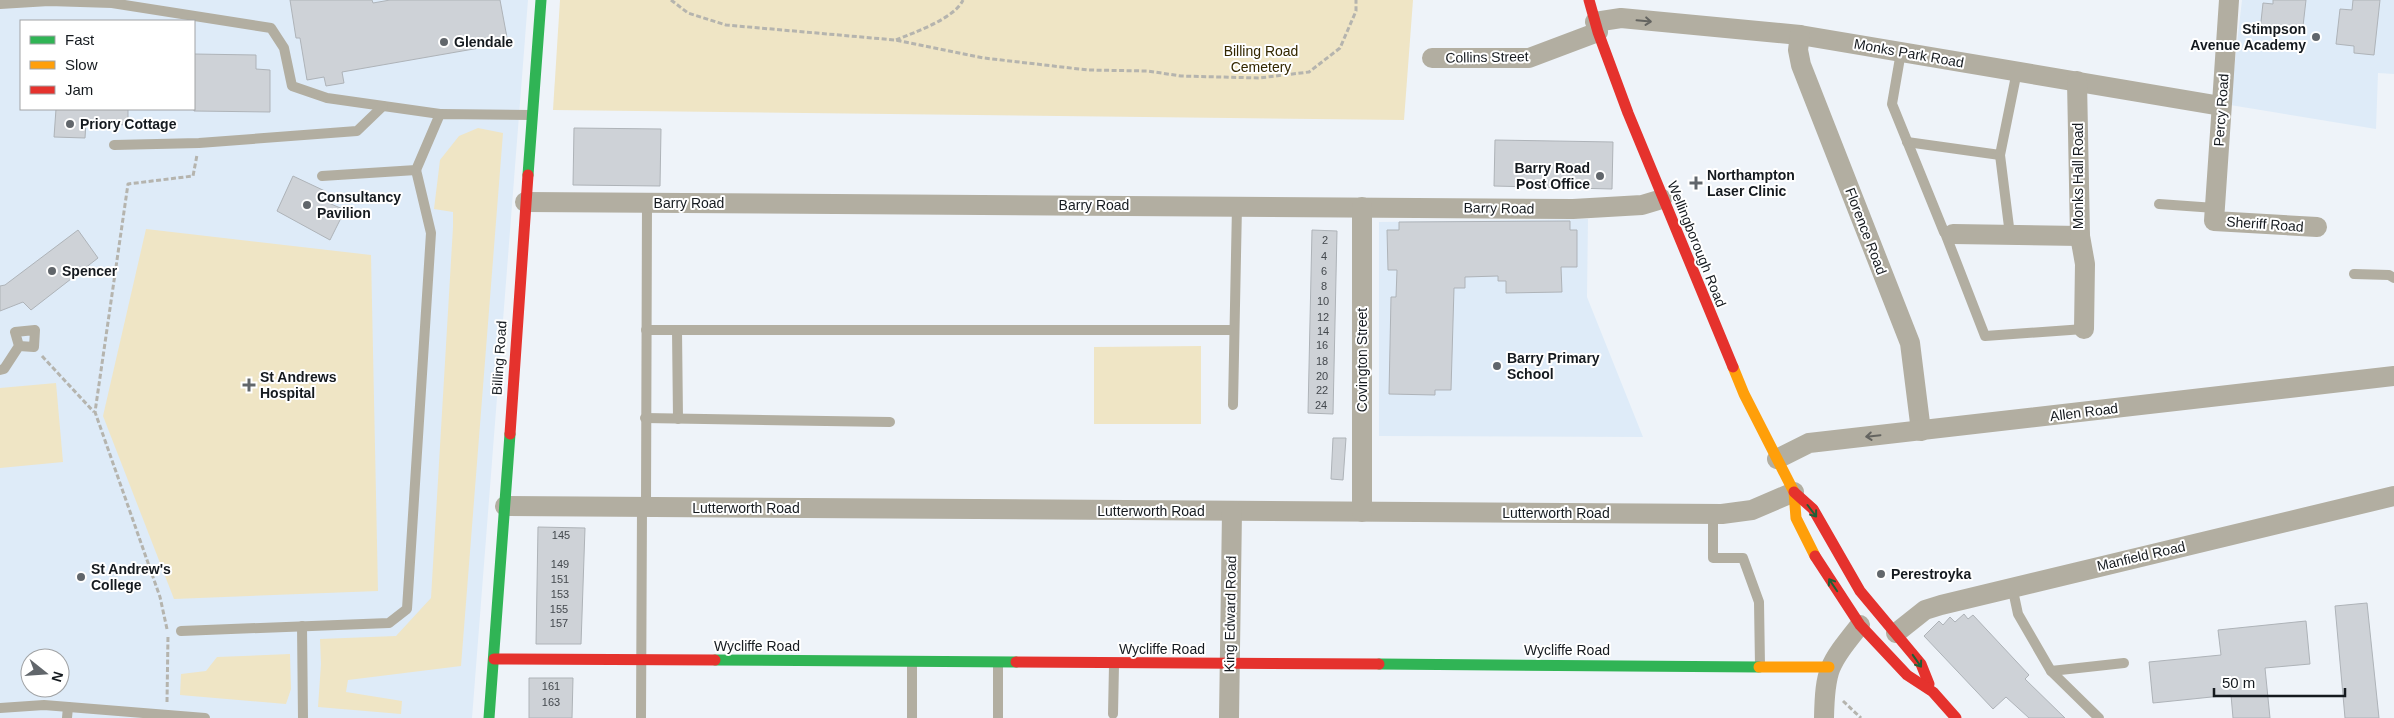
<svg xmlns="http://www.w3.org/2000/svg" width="2394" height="718" font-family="Arial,sans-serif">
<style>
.built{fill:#deebf8;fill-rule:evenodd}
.green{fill:#efe5c5}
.building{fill:#ced2d7;stroke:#aeb3b8}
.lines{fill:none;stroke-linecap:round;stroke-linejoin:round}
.path{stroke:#b5b4ae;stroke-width:3;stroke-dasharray:5 2.5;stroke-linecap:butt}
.lane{stroke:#b2aea1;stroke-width:10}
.street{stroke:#b2aea1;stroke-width:20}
.fast{stroke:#30b455;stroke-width:11}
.slow{stroke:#ff9f0a;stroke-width:11}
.jam{stroke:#e5322d;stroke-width:11}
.oneway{stroke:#646460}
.oneway2{stroke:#215f37}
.poi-dot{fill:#61666b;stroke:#fff;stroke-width:2}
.labels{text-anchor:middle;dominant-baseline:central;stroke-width:4;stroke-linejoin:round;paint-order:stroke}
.number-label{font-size:11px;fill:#43484d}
.poi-label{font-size:14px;font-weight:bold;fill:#151a1f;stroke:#fff;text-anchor:start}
.park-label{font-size:14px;fill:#332700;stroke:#fff}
.street-label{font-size:14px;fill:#151a1f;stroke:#fff}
</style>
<rect width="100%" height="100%" fill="#eef3f9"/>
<g class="built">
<path d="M0,0h528l-56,718h-472zM21,21h173v88h-173zM30,658h30v30h-30z"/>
<polygon points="2242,0 2394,0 2394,74 2378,73 2376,129 2230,105"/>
<polygon points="1588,219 1587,297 1643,437 1379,436 1379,222"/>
</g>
<g class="green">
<polygon points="560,0 1413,0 1404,120 553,110"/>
<polygon points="478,128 503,133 461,666 348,680 346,692 402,701 401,714 318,707 321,664 320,639 396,636 431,598 453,227 453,212 434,209 440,160 459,136"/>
<polygon points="146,229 371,255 378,591 174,599 103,416"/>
<polygon points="1201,346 1201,424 1094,424 1094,347"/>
<polygon points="56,383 63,462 0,468 0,388"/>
<polygon points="290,654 291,689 286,704 180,695 181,674 206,671 217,657"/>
</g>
<g class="building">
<polygon points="290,0 372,0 373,3 390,0 500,0 508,43 342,72 344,83 326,86 324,77 307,80 300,38 296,38"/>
<polygon points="2273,0 2306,0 2302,35 2260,31 2263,3 2273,4"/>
<polygon points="2353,0 2380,0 2374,55 2354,53 2354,46 2336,44 2340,9 2352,10"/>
<polygon points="194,54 256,55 256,69 270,70 270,112 194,111"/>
<polygon points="56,109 128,109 128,125 86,123 85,138 54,137"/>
<polygon points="574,128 661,129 660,186 573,185"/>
<polygon points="1495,140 1613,142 1612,189 1494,186"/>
<polygon points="293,176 327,192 324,201 345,210 330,240 277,211"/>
<polygon points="1570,221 1570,230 1577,230 1577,267 1561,267 1562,292 1506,293 1506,281 1498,281 1498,276 1465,277 1465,288 1454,288 1451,390 1435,390 1435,395 1389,394 1391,297 1396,297 1397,270 1388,270 1387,230 1399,230 1399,222"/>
<polygon points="78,230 98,258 31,310 23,302 0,311 0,286 5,285"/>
<polygon points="1312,230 1337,231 1333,414 1308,413"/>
<polygon points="1333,438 1346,438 1343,480 1331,479"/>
<polygon points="538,527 585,528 581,644 536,644"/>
<polygon points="2367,603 2379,718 2345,718 2335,606"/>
<polygon points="1964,614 1968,619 1973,615 2029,675 2025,679 2065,718 2029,718 2006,697 1993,709 1924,636 1939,621 1943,625 1950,617 1955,622"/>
<polygon points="2306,621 2310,664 2265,668 2270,718 2233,718 2231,695 2153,703 2149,662 2221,655 2218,630"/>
<polygon points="529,678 573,678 572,718 529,718"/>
</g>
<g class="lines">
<g class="path">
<polyline points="671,0 688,13 726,25 895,40 984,58 1088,70 1148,71 1181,76 1259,78 1309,72 1340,48 1356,11 1356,0"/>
<path d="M896,40c19,-8 58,-21 67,-40"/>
<polyline points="42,356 94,412"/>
<polyline points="167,629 160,597 95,412 128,184 193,176 197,155"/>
<polyline points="1843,701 1861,718"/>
<polyline points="167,702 168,635"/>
</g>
<g class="lane">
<polyline points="0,4 49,1 112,3 271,28 284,48 292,86 327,98 440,114"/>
<polyline points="1901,52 1892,104 1944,232"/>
<polyline points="1907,142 2000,155"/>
<polyline points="114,145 199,143 357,131 383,106"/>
<polyline points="322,176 416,170 440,114 531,115"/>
<polyline points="2159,204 2215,208"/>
<polyline points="1945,233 1985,336 2084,329"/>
<polyline points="2010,235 2000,155 2017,71"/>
<polyline points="2354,274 2389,275 2394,278"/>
<polyline points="646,330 1234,330"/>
<polyline points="677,330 678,419"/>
<polyline points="0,370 4,369 19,346 15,332 35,330 34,347 19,346"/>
<polyline points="1233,405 1237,206"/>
<polyline points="645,418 890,422"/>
<polyline points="646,507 647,203"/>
<polyline points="1713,514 1713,558 1743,558 1759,602 1760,666"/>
<polyline points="2012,586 2018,614 2051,671 2099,718"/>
<polyline points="302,626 303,718"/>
<polyline points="181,631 389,623 407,609 431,233 416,170"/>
<polyline points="2051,671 2124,663"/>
<polyline points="0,708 44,705 205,718"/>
<polyline points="1113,714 1114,665"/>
<polyline points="67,718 68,707"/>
<polyline points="641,718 642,507"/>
<polyline points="912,718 912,663"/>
<polyline points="998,718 998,664"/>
</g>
<g class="street">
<polyline points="2229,0 2214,221 2317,227"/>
<polyline points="1595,22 1621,18 1800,35 2221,106"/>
<polyline points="1800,35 1798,50 1801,65 1910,343 1921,431"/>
<polyline points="1432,58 1529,58 1598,32"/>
<polyline points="525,202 1573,209 1642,205 1662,199"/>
<polyline points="1953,234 2080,236 2077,81"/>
<polyline points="2080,236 2085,264 2084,329"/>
<polyline points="1777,459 1809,443 2394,376"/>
<polyline points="505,506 1722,514 1752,510 1794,492"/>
<polyline points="1362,512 1362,207"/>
<polyline points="1896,633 1925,610 1941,605 2394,496"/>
<polyline points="1229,718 1232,511"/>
<path d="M1824,718c1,-50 5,-54 36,-93"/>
</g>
<g class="fast">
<polyline points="528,175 541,0"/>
<polyline points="715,660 1016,662"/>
<polyline points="1379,664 1759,667"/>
<polyline points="489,718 510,434"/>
</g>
<g class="slow">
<polyline points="1733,367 1744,394 1794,492 1796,518 1815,556"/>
<polyline points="1759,667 1829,667"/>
</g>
<g class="jam">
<polyline points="1589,0 1598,32 1628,113 1733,367"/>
<polyline points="510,434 528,175"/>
<polyline points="1794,492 1813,509 1860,591 1921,664 1929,684"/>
<polyline points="1815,556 1860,625 1907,675 1933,692 1956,718"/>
<polyline points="494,659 715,660"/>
<polyline points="1016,662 1379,664"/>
</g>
</g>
<defs><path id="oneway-shaft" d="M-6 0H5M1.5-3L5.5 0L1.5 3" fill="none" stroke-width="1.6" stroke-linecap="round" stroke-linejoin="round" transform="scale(1.25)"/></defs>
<g class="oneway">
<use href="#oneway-shaft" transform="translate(1644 21) rotate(5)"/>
<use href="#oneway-shaft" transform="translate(1873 436) rotate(174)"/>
</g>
<g class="oneway2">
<use href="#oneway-shaft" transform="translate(1812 511) rotate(53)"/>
<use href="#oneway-shaft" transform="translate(1833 585) rotate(-124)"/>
<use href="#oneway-shaft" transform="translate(1917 661) rotate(55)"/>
</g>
<g class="poi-dot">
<circle cx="2316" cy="37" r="5"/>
<circle cx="444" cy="42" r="5"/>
<circle cx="70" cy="124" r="5"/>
<circle cx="1600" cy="176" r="5"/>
<path d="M1693.5 175.5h5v5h5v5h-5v5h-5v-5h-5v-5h5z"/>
<circle cx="307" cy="205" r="5"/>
<circle cx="52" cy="271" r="5"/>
<circle cx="1497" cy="366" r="5"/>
<path d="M246.5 377.5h5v5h5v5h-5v5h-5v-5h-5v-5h5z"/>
<circle cx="1881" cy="574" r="5"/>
<circle cx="81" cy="577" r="5"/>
</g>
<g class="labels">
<g class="number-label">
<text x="1325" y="240">2</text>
<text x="1324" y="256">4</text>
<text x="1324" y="271">6</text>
<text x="1324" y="286">8</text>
<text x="1323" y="301">10</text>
<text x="1323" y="317">12</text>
<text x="1323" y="331">14</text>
<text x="1322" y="345">16</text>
<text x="1322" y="361">18</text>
<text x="1322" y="376">20</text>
<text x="1322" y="390">22</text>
<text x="1321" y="405">24</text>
<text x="561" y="535">145</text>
<text x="560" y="564">149</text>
<text x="560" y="579">151</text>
<text x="560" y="594">153</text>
<text x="559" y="609">155</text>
<text x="559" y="623">157</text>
<text x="551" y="686">161</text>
<text x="551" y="702">163</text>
</g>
<g class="poi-label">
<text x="2306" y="29" text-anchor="end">Stimpson<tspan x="2306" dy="16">Avenue Academy</tspan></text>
<text x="454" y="42">Glendale</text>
<text x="80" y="124">Priory Cottage</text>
<text x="1590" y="168" text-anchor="end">Barry Road<tspan x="1590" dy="16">Post Office</tspan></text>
<text x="1707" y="175">Northampton<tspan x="1707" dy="16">Laser Clinic</tspan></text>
<text x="317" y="197">Consultancy<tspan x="317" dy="16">Pavilion</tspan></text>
<text x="62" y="271">Spencer</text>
<text x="1507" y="358">Barry Primary<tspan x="1507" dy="16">School</tspan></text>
<text x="260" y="377">St Andrews<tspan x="260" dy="16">Hospital</tspan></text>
<text x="91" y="569">St Andrew's<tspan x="91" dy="16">College</tspan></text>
<text x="1891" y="574">Perestroyka</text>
</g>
<g class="park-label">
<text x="1261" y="51">Billing Road<tspan x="1261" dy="16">Cemetery</tspan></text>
</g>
<g class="street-label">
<text transform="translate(1909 53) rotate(10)">Monks Park Road</text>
<text transform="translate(1487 57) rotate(-1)">Collins Street</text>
<text transform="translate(2221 110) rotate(-86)">Percy Road</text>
<text transform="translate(2078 176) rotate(-90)">Monks Hall Road</text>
<text x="689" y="203">Barry Road</text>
<text x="1094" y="205">Barry Road</text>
<text transform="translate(1499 208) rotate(1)">Barry Road</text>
<text transform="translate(2265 224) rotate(4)">Sheriff Road</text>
<text transform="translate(1866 231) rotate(69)">Florence Road</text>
<text transform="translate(1697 244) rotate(68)">Wellingborough Road</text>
<text transform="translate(499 358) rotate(-86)">Billing Road</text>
<text transform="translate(1362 360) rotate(-90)">Covington Street</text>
<text transform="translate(2084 412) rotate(-7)">Allen Road</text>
<text x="746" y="508">Lutterworth Road</text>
<text x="1151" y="511">Lutterworth Road</text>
<text x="1556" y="513">Lutterworth Road</text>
<text transform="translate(2141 556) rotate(-13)">Manfield Road</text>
<text transform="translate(1230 614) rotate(-89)">King Edward Road</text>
<text x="757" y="646">Wycliffe Road</text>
<text x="1162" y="649">Wycliffe Road</text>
<text x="1567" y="650">Wycliffe Road</text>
</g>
</g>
<rect x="20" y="20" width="175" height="90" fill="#ffffff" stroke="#a1a3a5"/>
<rect x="30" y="36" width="25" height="8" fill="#30b455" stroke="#a1a3a5"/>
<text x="65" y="45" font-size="15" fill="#151a1f">Fast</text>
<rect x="30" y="61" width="25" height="8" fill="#ff9f0a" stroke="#a1a3a5"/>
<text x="65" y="70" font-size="15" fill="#151a1f">Slow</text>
<rect x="30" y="86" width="25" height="8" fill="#e5322d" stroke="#a1a3a5"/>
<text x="65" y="95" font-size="15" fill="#151a1f">Jam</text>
<g transform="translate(45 673) rotate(107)"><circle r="24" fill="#ffffff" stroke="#a1a3a5"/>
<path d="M0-4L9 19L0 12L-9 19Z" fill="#61666b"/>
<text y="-8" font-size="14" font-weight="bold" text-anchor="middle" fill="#151a1f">N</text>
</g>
<path d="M2214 688v8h131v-8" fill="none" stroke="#151a1f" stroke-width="2.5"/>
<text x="2222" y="688" font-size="15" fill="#151a1f" stroke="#ffffff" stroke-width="4" paint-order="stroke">50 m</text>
</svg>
